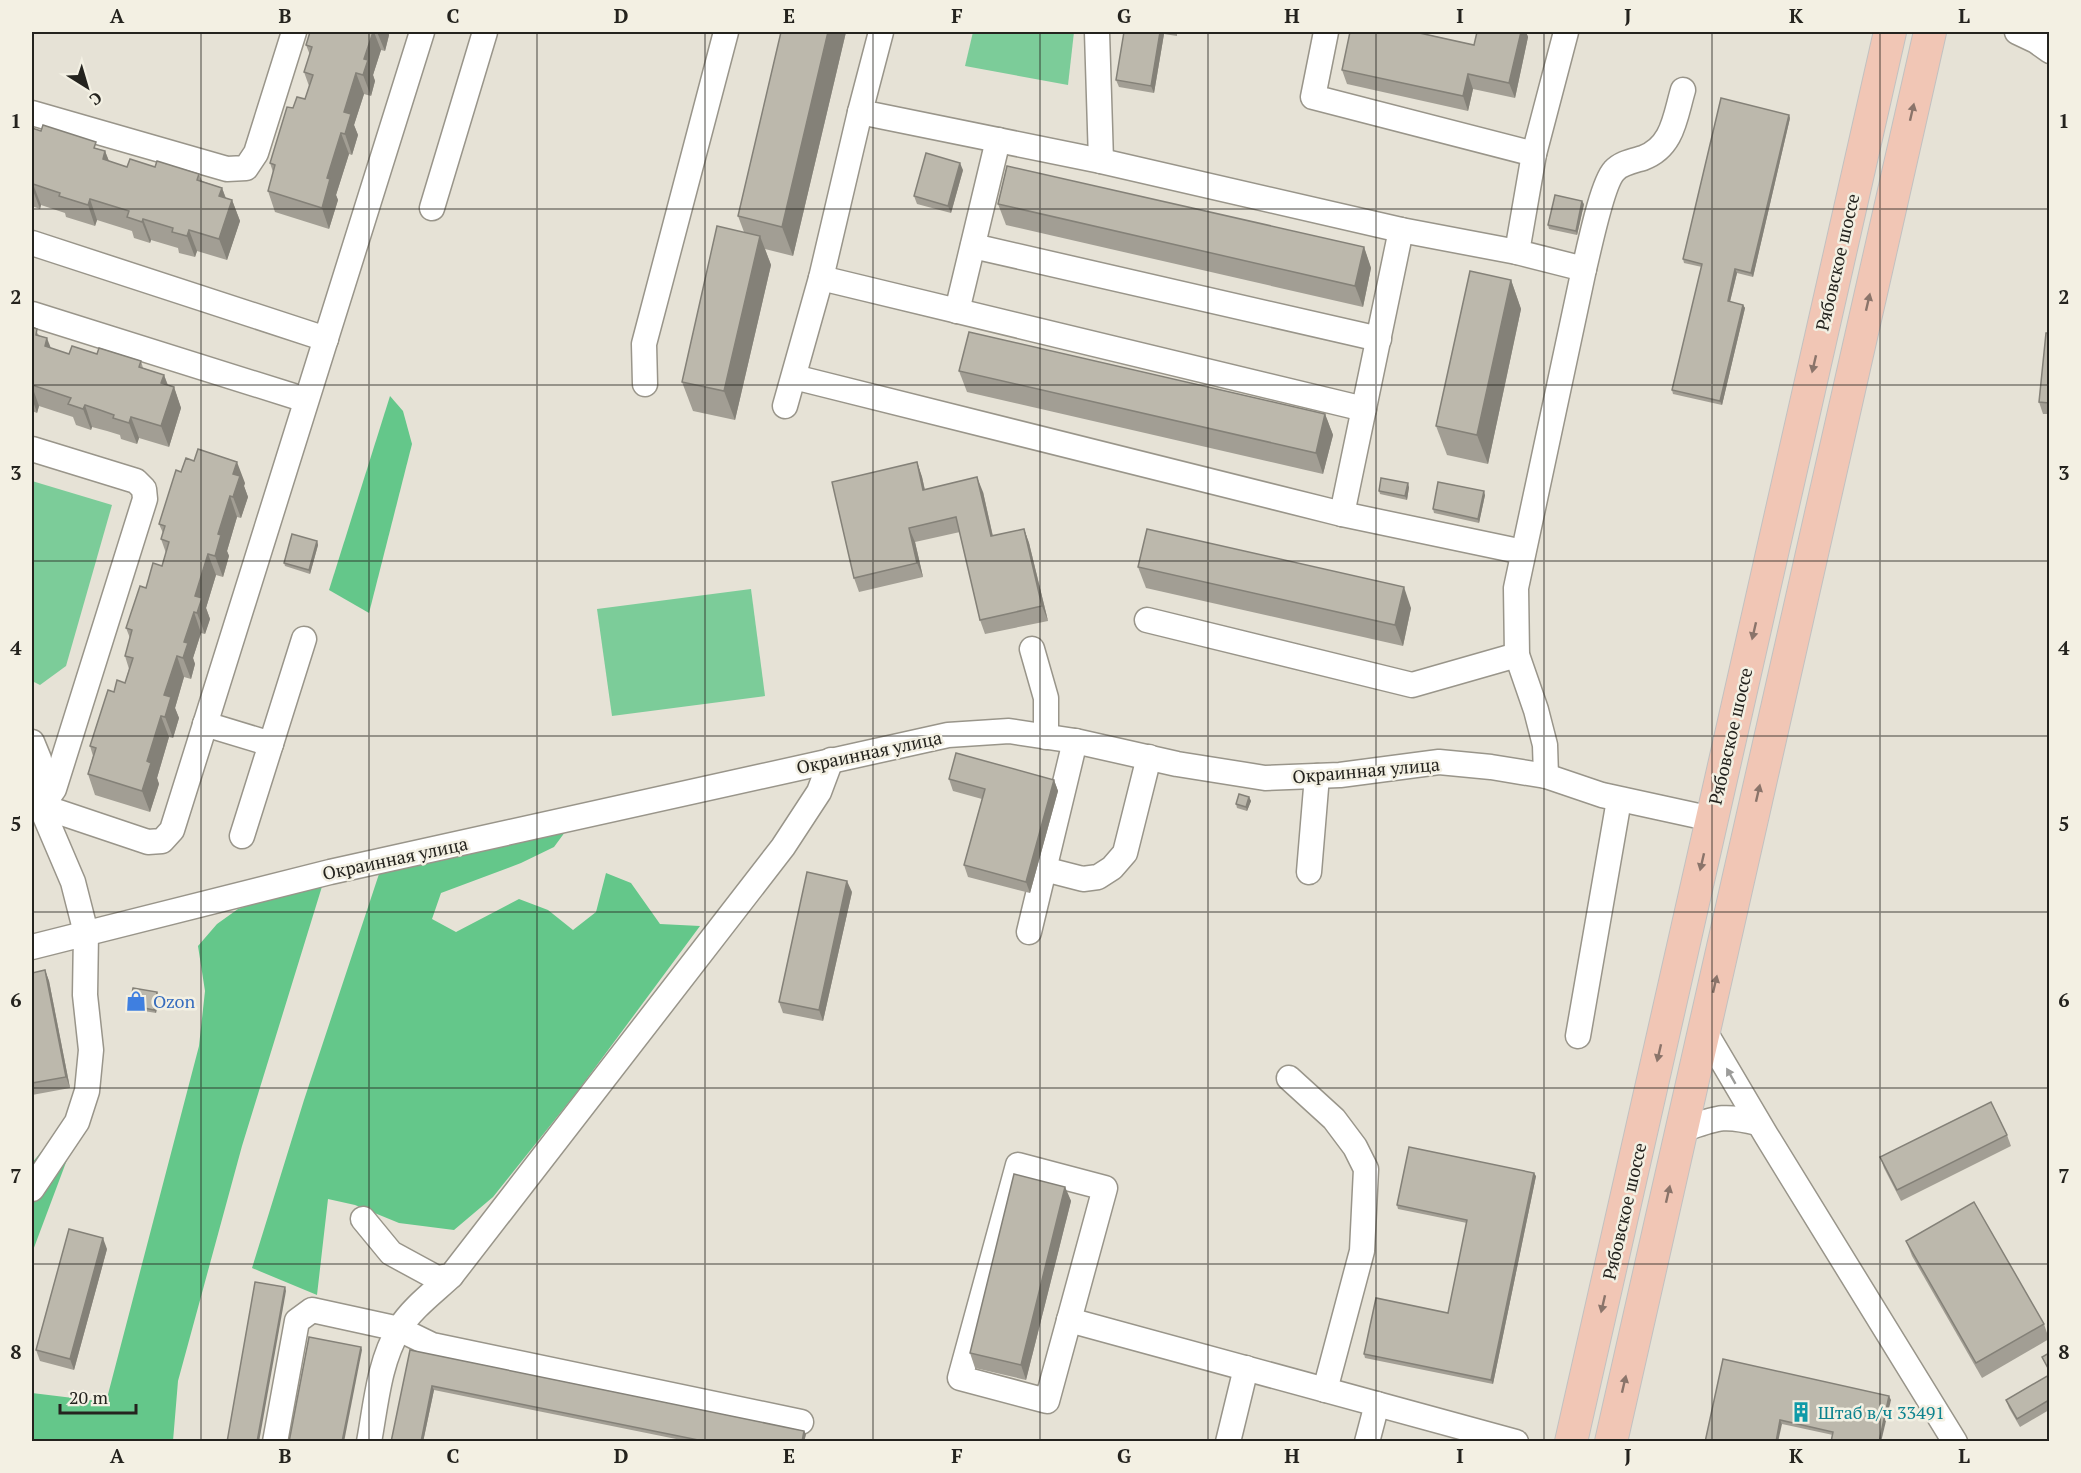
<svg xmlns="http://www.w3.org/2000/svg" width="2081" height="1473" font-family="'PT Serif',serif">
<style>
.green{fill:#7ccc99}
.forest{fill:#64c78a}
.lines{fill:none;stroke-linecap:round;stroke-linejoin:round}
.minor-casing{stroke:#99958a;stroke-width:27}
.major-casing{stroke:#c2c1c0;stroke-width:34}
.minor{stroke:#fff;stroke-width:24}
.major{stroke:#f1c6b5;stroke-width:32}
.wall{fill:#a29e94}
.shaded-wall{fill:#848178}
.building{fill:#bcb8ac;stroke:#848178;stroke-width:1.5}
.oneway{fill:#8a746a}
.oneway2{fill:#9c9c9a}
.grid{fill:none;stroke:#24231e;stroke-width:1.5;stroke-opacity:0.55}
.labels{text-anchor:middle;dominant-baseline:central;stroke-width:5;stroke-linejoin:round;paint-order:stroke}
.street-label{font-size:18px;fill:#24231e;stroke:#f3f0e3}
.shop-label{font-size:18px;fill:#366cbe;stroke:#f3f0e3;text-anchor:start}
.culture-label{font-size:18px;fill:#0d838f;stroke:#f3f0e3;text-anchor:start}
.neatline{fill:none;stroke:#24231e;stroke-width:2}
.grid-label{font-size:20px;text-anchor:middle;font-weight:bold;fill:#24231e}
</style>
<rect width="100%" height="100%" fill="#e6e2d6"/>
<g class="green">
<polygon points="973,32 1074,32 1068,85 965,66"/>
<polygon points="32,481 112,505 66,666 40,685 32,681"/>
<polygon points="751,589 765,696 612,716 597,609"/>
</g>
<g class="forest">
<polygon points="390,396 403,411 412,444 369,613 329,590"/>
<polygon points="568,828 554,847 521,863 441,893 432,919 456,932 519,899 548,910 573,930 596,912 606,873 631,883 660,924 700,926 577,1092 493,1197 454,1230 399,1223 355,1205 328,1199 317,1295 252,1268 304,1100 379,874"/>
<polygon points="324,880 242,1146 178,1381 173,1441 32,1442 32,1393 106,1402 199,1046 205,991 198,946 217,924 238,909"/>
<polygon points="74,1141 32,1253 32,1163 41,1152"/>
</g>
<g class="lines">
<g class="minor-casing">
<g id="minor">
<polyline points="881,32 860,112 1101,161 1401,230 1517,252"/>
<polyline points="1097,32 1101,161"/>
<polyline points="1326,32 1313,97 1534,154"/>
<polyline points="2017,32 2036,41 2050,51"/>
<polyline points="32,113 227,169 246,168 256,153 294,32"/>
<polyline points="432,208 485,32"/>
<polyline points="32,243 326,339"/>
<polyline points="973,246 1379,339"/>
<path d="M1584,269c5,-20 18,-85 30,-98 7,-8 19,-10 29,-13 30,-11 32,-41 40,-68"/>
<polyline points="821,278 1364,409"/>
<polyline points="957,311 998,140"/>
<polyline points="32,314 306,400"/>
<polyline points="794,377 1342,514 1523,552"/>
<polyline points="645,384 644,344 726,32"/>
<polyline points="785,406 821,278 860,112"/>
<polyline points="32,449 136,481 144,489 145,499 54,789 44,803"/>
<polyline points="1342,514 1401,230"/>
<polyline points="1147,620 1412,685 1517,655"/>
<polyline points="1032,649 1046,698 1046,737"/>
<polyline points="205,724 271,744"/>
<polyline points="32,742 39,759 43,782 41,807 73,882 86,933 85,995 91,1050 87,1091 77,1122 32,1189"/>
<polyline points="1546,776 1545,745 1536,710 1517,655 1516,588 1584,269 1517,252 1534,154 1566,32"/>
<polyline points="32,803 148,842 162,841 172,830 422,32"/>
<polyline points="242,836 304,639"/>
<polyline points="1044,869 1083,879 1098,877 1112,868 1125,853 1149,757"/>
<polyline points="1309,872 1317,776"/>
<polyline points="1029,932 1075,741"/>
<polyline points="32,947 330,872 948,735 1009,731 1075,741 1177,764 1265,778 1340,775 1439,762 1491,767 1546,776 1602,795 1712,819"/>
<polyline points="1704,1030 1766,1135 1955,1442"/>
<polyline points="1578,1036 1619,800"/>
<polyline points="1289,1078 1334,1119 1355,1147 1366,1169 1362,1251 1325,1390"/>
<path d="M1682,1130c35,-12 40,-16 76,-7"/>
<polygon points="1018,1165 1105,1188 1047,1401 960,1378"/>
<polyline points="363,1219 391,1253 437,1278 451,1276 783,847 819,792 831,760"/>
<polyline points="1069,1320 1516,1442"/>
<polyline points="275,1442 297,1321 312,1310 399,1329 432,1345 801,1422"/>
<path d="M369,1442c7,-38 10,-80 30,-113 13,-21 35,-37 52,-53"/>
<polyline points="1228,1442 1246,1368"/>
<polyline points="1367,1442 1377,1404"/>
</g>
</g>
<g class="major-casing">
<g id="major">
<polyline points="1571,1442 1890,32"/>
<polyline points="1611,1442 1930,32"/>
</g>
</g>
<use href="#minor" class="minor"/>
<use href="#major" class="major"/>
</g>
<g class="wall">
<polygon points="310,32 388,32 389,35 385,51 381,50 373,75 375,81 371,96 364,94 354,125 358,135 352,155 349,154 336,195 338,200 329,229 275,212 268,191 273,172 270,163 293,108 305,99 309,86 304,72 310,55 306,45"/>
<polygon points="781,32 846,32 793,256 765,249 771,265 735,420 693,411 682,382 744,232 738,216"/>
<polygon points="1124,32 1177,32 1177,36 1164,34 1154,93 1119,87 1116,80"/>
<polygon points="1477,32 1526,32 1528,37 1515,98 1473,89 1468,111 1347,84 1342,70 1421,33 1474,45"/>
<polygon points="1790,118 1753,277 1737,273 1730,302 1743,305 1745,308 1722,405 1673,394 1672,390 1702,267 1684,263 1683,259"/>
<polygon points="32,128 105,151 109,161 127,167 155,167 199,174 202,181 222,188 226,198 232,200 240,221 227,260 197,251 195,257 179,253 178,248 151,240 150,243 134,238 132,231 97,220 95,226 66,217 65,213 41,205 40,209 32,206"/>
<polygon points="963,170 951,213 917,204 914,196"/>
<polygon points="998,204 1364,247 1371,268 1363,307 1006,225"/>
<polygon points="1584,204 1577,235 1549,229 1548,225"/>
<polygon points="1511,280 1521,309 1488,464 1447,455 1436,426"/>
<polygon points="32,327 51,349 69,354 97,354 141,361 143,368 164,375 168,385 174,387 181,408 169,447 139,438 137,444 121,439 120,435 107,431 92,427 91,430 76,425 73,417 39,406 37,413 32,411"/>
<polygon points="2049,333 2049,414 2043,414 2039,402"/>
<polygon points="959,371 1325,414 1333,435 1323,474 967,392"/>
<polygon points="917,462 922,477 925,490 983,492 993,536 1024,529 1029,543 1048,621 985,634 980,620 960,532 915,542 923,577 859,592 854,578"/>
<polygon points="181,472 245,483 244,486 248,497 241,518 237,517 227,551 229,556 223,577 216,575 206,608 210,619 205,634 201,633 193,658 195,664 191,679 184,677 175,708 179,718 173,738 169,737 157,778 159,784 150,812 95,795 88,774 93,756 90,746 114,692 125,683 129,669 125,656 130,638 126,628 146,588 162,566 166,553 161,539 163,533 159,524"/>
<polygon points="1409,487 1407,500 1380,494 1379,491"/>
<polygon points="1485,495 1479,523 1434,513 1433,509"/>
<polygon points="317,541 318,545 310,574 285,566 284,563"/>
<polygon points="1138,567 1411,608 1403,646 1146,588"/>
<polygon points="949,779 1054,780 1058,791 1030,893 968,877 964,865 982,799 953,791"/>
<polygon points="1249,797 1251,801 1247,811 1237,808 1236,804"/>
<polygon points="852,892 823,1021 783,1013 779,1002"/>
<polygon points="45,970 49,981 70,1088 32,1095 32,973"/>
<polygon points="157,992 159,996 156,1013 132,1009 130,1005"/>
<polygon points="2007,1135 2011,1146 1901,1201 1884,1168 1880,1157"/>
<polygon points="1536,1176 1493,1384 1365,1358 1364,1354 1448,1313 1467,1223 1398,1209 1397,1205"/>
<polygon points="1065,1187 1071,1201 1026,1380 975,1368 970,1353"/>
<polygon points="1906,1241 2044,1324 2049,1339 1982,1378 1912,1256"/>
<polygon points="107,1249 74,1370 40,1361 36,1350"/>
<polygon points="410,1350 804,1431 806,1434 804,1442 691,1442 434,1390 423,1442 391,1442"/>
<polygon points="1723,1359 1891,1400 1833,1435 1782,1424"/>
<polygon points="2049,1375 2049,1410 2020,1427 2009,1408 2006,1400"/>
</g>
<g class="shaded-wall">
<polygon points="373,32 374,32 381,50 373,75 375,81 371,96 363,75 364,59"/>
<polygon points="377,32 388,32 389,35 385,51"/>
<polygon points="828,32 846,32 793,256 782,227"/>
<polygon points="1160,32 1163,32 1164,34 1154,93 1151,86"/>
<polygon points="1521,32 1526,32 1528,37 1515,98 1509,83"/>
<polygon points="356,73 364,94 354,125 358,135 352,155 345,134 344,112"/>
<polygon points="1468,74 1473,89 1468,111 1463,96"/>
<polygon points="1789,115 1790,118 1753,277 1751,273"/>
<polygon points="341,133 349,154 336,195 338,200 329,229 322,208 327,178"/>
<polygon points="105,151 113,172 103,159"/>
<polygon points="960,163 963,170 951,213 948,206"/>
<polygon points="33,184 41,205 40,209 32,188"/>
<polygon points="222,188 229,208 232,200 240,221 227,260 219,239 219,196"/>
<polygon points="90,199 97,220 95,226 88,205"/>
<polygon points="1582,201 1584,204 1577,235 1576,231"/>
<polygon points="143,219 151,240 150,243 142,222"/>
<polygon points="189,230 197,251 195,257 187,236"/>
<polygon points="760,236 771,265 735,420 724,391"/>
<polygon points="1364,247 1371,268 1363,307 1355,286"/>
<polygon points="1735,269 1737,273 1729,305 1728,301"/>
<polygon points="1511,280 1521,309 1488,464 1477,435"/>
<polygon points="1743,305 1745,308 1722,405 1720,401"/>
<polygon points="47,338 55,359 45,346"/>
<polygon points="164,375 171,395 174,387 181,408 169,447 161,426 161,383"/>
<polygon points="32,386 39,406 37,413 32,398"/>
<polygon points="85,405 92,427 91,430 83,409"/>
<polygon points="1325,414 1333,435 1323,474 1316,453"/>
<polygon points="131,417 139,438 137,444 129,423"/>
<polygon points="237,462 245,483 244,486 248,497 241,518 233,497 233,474"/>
<polygon points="917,462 922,477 928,505 923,490"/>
<polygon points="977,477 983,492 996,551 991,536"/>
<polygon points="1408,483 1409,487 1407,500 1405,496"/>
<polygon points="1484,491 1485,495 1479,523 1478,519"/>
<polygon points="230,496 237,517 227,551 229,556 223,577 215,556 218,534"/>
<polygon points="909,528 915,542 923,577 917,563"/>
<polygon points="1024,529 1029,543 1048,621 1042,606"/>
<polygon points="317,541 318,545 310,574 309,570"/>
<polygon points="208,554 216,575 206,608 210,619 205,634 197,613 195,596"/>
<polygon points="1404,587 1411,608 1403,646 1395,625"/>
<polygon points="194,612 201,633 193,658 195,664 191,679 183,658 184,642"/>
<polygon points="177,656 184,677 175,708 179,718 173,738 165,717 164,695"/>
<polygon points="161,716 169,737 157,778 159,784 150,812 142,791 147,761"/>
<polygon points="1054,780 1058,791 1030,893 1026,882"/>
<polygon points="1249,797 1251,801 1247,811 1246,807"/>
<polygon points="847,881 852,892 823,1021 819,1010"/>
<polygon points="45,970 49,981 70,1088 66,1077"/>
<polygon points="157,992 159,996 156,1013 154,1010"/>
<polygon points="1534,1173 1536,1176 1493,1384 1491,1380"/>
<polygon points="1065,1187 1071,1201 1026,1380 1021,1365"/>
<polygon points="103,1238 107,1249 74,1370 70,1359"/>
<polygon points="285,1287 286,1291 259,1442 257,1442"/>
<polygon points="361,1347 362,1350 344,1442 342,1442"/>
<polygon points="432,1386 434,1390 423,1442 421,1442"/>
<polygon points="1889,1396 1891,1400 1881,1442 1879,1442"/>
<polygon points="1780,1420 1782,1424 1778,1442 1776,1442"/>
<polygon points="804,1431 806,1434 804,1442 802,1442"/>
</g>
<g class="building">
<polygon points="310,32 373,32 364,59 368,60 363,75 356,73 344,112 351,114 345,134 341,133 327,178 330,179 322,208 268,191 275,165 270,163 287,107 293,108 297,97 305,99 313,75 304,72 312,47 306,45"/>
<polygon points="781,32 828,32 782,227 738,216"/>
<polygon points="1124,32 1160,32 1151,86 1116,80"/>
<polygon points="1350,32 1415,32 1474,45 1477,32 1521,32 1509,83 1468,74 1463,96 1342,70"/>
<polygon points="1721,98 1789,115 1751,273 1735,269 1728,301 1743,305 1720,401 1672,390 1702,264 1683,259"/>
<polygon points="43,125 96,142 94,148 105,151 103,159 127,167 130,159 155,167 157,161 199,174 197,180 222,188 219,196 232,200 219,239 189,230 187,236 172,232 173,228 143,219 142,222 127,217 129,211 90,199 88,205 59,196 60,193 33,184 32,187 32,128 41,131"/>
<polygon points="926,153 960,163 948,206 914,196"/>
<polygon points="1007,166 1364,247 1355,286 998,204"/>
<polygon points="1555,195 1582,201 1576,231 1548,225"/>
<polygon points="717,226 760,236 724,391 682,382"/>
<polygon points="1470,271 1511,280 1477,435 1436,426"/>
<polygon points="32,327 37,329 36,335 47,338 45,346 69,354 72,346 97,354 99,348 141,361 139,367 164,375 161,383 174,387 161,426 131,417 129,423 113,418 114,415 100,410 85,405 83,409 68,404 71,398 32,385"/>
<polygon points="969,332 1325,414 1316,453 959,371"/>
<polygon points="2046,333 2049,333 2049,403 2039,402"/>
<polygon points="198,449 237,462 233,474 240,476 233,497 230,496 218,534 221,535 215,556 208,554 195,596 202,598 197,613 194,612 184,642 188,643 183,658 177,656 164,695 171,697 165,717 161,716 147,761 151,763 142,791 88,774 96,748 90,746 108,690 114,692 117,680 125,683 133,658 125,656 132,630 126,628 140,586 146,588 153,563 162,566 169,542 161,539 165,526 159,524 176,470 181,472 186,458 194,461"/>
<polygon points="917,462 923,490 977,477 991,536 1024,529 1042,606 980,620 956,517 909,528 917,563 854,578 832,482"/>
<polygon points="1381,478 1408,483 1405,496 1379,491"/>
<polygon points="1438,482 1484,491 1478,519 1433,509"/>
<polygon points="1147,529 1404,587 1395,625 1138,567"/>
<polygon points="292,534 317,541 309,570 284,563"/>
<polygon points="956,753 1054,780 1026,882 964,865 985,789 949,779"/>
<polygon points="1239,794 1249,797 1246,807 1236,804"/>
<polygon points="807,872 847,881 819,1010 779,1002"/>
<polygon points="45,970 66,1077 32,1083 32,973"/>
<polygon points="133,988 157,992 154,1010 130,1005"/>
<polygon points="1991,1102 2007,1135 1897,1190 1880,1157"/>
<polygon points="1409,1147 1534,1173 1491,1380 1364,1354 1376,1298 1448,1313 1467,1220 1397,1205"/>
<polygon points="1014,1174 1065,1187 1021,1365 970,1353"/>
<polygon points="1974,1202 2044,1324 1976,1363 1906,1241"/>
<polygon points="69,1229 103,1238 70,1359 36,1350"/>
<polygon points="255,1282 285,1287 257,1442 227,1442"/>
<polygon points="309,1337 361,1347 342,1442 289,1442"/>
<polygon points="410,1350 804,1431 802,1442 708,1442 432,1386 421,1442 391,1442"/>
<polygon points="2049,1353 2049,1370 2042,1357"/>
<polygon points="1723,1359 1889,1396 1879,1442 1831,1442 1833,1432 1780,1420 1776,1442 1705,1442"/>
<polygon points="2049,1375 2049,1400 2017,1419 2006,1400"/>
</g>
<defs><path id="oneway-solid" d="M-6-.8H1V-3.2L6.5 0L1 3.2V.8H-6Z" transform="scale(1.5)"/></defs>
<g class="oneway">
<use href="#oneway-solid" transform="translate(1912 112) rotate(-77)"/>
<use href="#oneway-solid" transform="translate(1868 302) rotate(-77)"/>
<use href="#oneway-solid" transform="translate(1814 364) rotate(103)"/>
<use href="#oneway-solid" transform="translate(1754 631) rotate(103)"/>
<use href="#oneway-solid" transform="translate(1758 793) rotate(-77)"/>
<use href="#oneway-solid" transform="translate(1702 862) rotate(103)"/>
<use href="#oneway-solid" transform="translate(1715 984) rotate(-77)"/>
<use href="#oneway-solid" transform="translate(1659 1053) rotate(103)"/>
<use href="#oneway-solid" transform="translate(1668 1194) rotate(-77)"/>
<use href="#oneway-solid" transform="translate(1603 1304) rotate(103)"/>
<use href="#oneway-solid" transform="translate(1624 1384) rotate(-77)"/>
</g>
<use class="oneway2" href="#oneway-solid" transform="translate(1731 1076) rotate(-120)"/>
<path class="grid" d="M201,32v1410M369,32v1410M537,32v1410M705,32v1410M873,32v1410M1040,32v1410M1208,32v1410M1376,32v1410M1544,32v1410M1712,32v1410M1880,32v1410M32,209h2018M32,385h2018M32,561h2018M32,736h2018M32,912h2018M32,1088h2018M32,1264h2018"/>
<defs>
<g id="shop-bare" transform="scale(1.62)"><path d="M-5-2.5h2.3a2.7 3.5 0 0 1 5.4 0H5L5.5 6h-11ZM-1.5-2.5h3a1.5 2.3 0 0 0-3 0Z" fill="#3f7fe0" stroke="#f3f0e3" stroke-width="2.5" paint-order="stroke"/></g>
<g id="building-bare" transform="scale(1.62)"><path d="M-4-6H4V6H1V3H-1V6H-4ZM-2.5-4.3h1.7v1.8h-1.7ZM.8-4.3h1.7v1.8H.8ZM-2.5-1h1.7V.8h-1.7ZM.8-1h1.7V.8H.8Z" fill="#0f9aa8" stroke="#f3f0e3" stroke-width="2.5" paint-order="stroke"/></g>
</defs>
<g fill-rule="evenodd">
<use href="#shop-bare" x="136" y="1001"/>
<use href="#building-bare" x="1801" y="1412"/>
</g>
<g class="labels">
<g class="street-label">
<text transform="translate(1837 262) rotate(-77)">Рябовское шоссе</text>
<text transform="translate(1730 736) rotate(-77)">Рябовское шоссе</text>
<text transform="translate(869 752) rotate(-12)">Окраинная улица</text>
<text transform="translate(1366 770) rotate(-5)">Окраинная улица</text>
<text transform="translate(395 858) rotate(-12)">Окраинная улица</text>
<text transform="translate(1624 1211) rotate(-77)">Рябовское шоссе</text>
</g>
<g class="shop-label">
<text x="153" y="1001">Ozon</text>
</g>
<g class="culture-label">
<text x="1818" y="1412">Штаб в/ч 33491</text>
</g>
</g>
<rect width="2081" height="1473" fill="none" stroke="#f3f0e3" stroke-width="66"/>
<g transform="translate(87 87) rotate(143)" stroke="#f3f0e3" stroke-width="4.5" paint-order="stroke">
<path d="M0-4.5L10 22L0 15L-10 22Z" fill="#24231e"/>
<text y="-9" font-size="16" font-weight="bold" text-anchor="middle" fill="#24231e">С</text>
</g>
<path d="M60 1404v9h76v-9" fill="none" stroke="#24231e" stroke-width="3"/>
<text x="69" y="1404" font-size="18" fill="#24231e" stroke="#f3f0e3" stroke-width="4.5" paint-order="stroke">20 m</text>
<rect x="33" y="33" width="2015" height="1407" class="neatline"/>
<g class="grid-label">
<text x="117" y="23">A</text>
<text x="285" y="23">B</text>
<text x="453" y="23">C</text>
<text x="621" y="23">D</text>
<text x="789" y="23">E</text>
<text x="957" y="23">F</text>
<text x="1124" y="23">G</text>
<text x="1292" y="23">H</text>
<text x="1460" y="23">I</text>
<text x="1628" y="23">J</text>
<text x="1796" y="23">K</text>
<text x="1964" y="23">L</text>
<text x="16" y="128">1</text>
<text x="2064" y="128">1</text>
<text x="16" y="304">2</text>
<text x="2064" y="304">2</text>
<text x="16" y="480">3</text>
<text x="2064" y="480">3</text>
<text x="16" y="655">4</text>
<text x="2064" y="655">4</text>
<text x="16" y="831">5</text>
<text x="2064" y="831">5</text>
<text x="16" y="1007">6</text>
<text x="2064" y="1007">6</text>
<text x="16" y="1183">7</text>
<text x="2064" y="1183">7</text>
<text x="16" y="1359">8</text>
<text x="2064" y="1359">8</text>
<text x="117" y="1463">A</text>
<text x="285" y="1463">B</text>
<text x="453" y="1463">C</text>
<text x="621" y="1463">D</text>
<text x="789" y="1463">E</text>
<text x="957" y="1463">F</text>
<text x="1124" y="1463">G</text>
<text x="1292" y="1463">H</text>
<text x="1460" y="1463">I</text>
<text x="1628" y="1463">J</text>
<text x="1796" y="1463">K</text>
<text x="1964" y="1463">L</text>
</g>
</svg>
